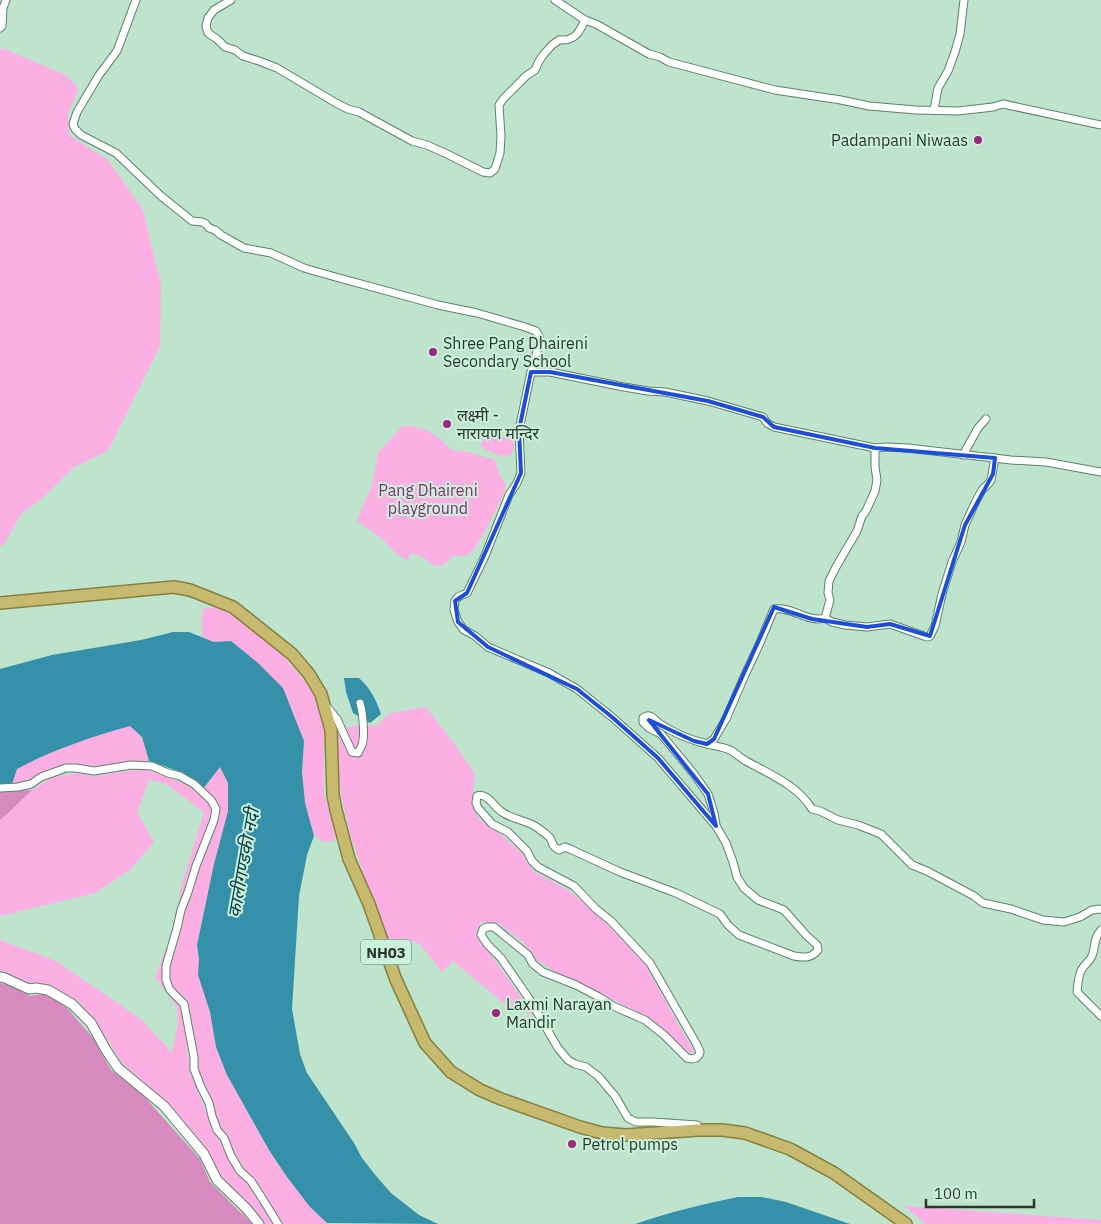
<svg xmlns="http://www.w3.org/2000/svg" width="1101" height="1224" font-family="'IBM Plex Sans','Noto Sans Devanagari',sans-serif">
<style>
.green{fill:#fbafe3}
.forest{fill:#d78abf}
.water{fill:#3591aa}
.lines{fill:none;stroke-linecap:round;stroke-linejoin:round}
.minor-casing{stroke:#5d806c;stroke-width:9}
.tertiary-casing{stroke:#5d806c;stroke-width:11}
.trunk-casing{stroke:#868040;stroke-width:14}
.minor{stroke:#fff;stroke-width:7}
.tertiary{stroke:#fff;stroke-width:9}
.trunk{stroke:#c7ba6e;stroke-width:11}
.marked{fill:none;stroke:#1d4ed8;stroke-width:4;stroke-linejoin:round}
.poi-dot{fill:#9c2781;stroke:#cbf1da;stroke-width:2}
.labels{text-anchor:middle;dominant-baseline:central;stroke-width:4;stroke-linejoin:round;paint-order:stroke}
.shield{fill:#cbf1da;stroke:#596f62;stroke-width:1}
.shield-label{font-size:15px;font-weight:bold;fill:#28372f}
.poi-label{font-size:16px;fill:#28372f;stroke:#cbf1da;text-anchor:start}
.park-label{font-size:16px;fill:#882e72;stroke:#cbf1da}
.water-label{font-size:18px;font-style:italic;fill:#013b48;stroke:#cbf1da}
</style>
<rect width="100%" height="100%" fill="#bee4cd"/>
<g class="green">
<polygon points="2,48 66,75 79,89 68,113 69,135 108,160 143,210 161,284 160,346 108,451 74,467 46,495 21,514 3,546 0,545 0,51"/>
<path d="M402,426h9l15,4 13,8 10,10 6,3 13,1 27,8c2,9 5,17 11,24l-2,9 -17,34 -14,24 -7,5h-13c-6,7 -10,10 -19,10l-11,-9 -12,-4 -4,7 -10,-6 -16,-16 -24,-17 5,-14 10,-21 6,-34 18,-18z"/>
<path d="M484,432h3l25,7 2,2v6l-3,8c-11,3 -20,-3 -30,-8z"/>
<polygon points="222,606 276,647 313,691 324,722 324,793 336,833 334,841 324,842 314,836 305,803 302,772 304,741 283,688 214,642 202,636 202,609"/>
<polygon points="426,707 457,747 475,774 472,806 479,819 499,833 521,852 533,871 565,888 582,901 609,926 644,962 694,1052 691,1054 662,1029 645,1016 590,988 555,972 536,959 524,943 498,923 481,922 476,934 534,1015 507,1006 453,961 442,972 420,944 413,941 392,960 350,834 341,795 338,764 338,730 357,725 376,726 390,713"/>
<path d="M130,725l12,12 7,24 -6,1 -27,2 -22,5 -26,-4 -20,5 -21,12 -15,2 4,-15c37,-19 75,-32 114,-44z"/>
<polygon points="220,766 228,783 228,811 214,864 197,945 199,959 199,975 210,1012 216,1047 227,1075 269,1150 287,1177 310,1207 328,1224 252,1224 241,1213 249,1208 221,1179 209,1153 168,1103 122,1063 95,1020 78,1001 48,984 27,983 0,973 0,940 56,961 142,1020 172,1053 178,1024 177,1007 155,977 168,943 176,928 181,888 204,812 166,784 149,779 137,813 154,842 130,870 95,893 0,916 0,820 6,815 32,790 53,777 78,773 95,776 125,771 145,769 186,784 207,801 212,812 200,845 190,869 176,929 165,966 164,981 173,998 182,1006 190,1071 209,1119 228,1158 246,1181 259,1202 266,1199 244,1169 217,1121 206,1087 198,1072 189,1007 184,998 170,985 169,968 177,945 178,934 187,903 195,877 219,810 217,803 203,789"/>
<polygon points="904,1206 1101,1220 1101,1224 926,1224"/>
</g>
<g class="forest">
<polygon points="32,790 6,815 0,820 0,791"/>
<polygon points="0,983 14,987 30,996 42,994 55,999 67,1008 93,1038 111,1070 139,1091 158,1112 200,1159 210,1182 252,1224 0,1224"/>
</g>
<g class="water">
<path d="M173,632h16l25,10 17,-1 27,22 25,25 21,53 -2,31 3,31 9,33 -7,19 -8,41 -7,113 8,45 7,19 47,70 8,15 15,19 14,16 28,22 19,9 -111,-1 -17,-16 -23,-30 -18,-27 -42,-75 -11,-28 -6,-35 -12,-37 1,-16 -2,-14 17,-81 14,-53v-28l-8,-16 -17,22 -19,-16 -35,-12 -7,-24 -12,-11c-39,11 -78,24 -113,43l-5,15h-12v-115l52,-14 89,-15z"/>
<path d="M344,678h15c12,11 17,22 22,36l-11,9 -17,-10 -7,-21z"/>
<path d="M738,1197h24l24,5 64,22h-215c35,-12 68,-20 103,-27z"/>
</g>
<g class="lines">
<g class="minor-casing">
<g id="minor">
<polyline points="136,0 117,51 99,75 77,112 73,124 75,129 81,135 116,153 161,196 192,221 202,222 206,224 209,228 215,230 221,235 244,248 271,253 304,268 332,276 438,305 477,313 525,327 536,331 539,336 540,341 531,372"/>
<path d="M231,0l-17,10 -6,8 -2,8 2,7 9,6 8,8 10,3 8,6 16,5 18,7 59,35 12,6 11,3 53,29 15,4 20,9 36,18 7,1 5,-4 5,-16 1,-17 -2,-31 5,-7 22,-22 9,-6 4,-9 5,-7 8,-9 7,-5c16,1 20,-7 26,-20"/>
<polyline points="555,0 585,20 596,24 649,54 660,57 669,62 775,90 841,100 869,106 916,110 958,111 993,107 1003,104 1101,125"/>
<polyline points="0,28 2,26 3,8 6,0"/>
<polyline points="934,110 938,88 948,71 955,52 960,34 964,0"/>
<path d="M875,448v19l2,13 -2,11 -9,20 -4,5 -5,15 -21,36 -7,14 -1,12 2,7 -5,18c-18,5 -33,-12 -51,-9l-15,36 -15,32 -18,42 -12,20 -7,5c8,2 16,3 23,6 6,3 10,8 16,11 25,14 51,24 66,48l8,2 18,9 20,5 23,9 31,31 15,6 47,25 9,7 28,6 32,11 21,2 16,-5 12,-7 9,-1"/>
<polyline points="963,455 978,428 986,419"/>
<polyline points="825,618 832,622 845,625 867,627 890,624 924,636 928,637 930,636 935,626 942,594 952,562 961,542 965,525 974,505 982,490 989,483 991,480 995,458"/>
<path d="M328,708l9,11 15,33 6,1c1,-3 3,-5 4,-8 3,-9 1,-32 -2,-42"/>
<path d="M707,744c-17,-4 -33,-11 -47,-20 -3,-2 -6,-6 -10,-8 -3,-1 -4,0 -7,2v4l6,6 12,6 33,40 14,20 6,19 2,12"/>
<polyline points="0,788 18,787 31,784 41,777 66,768 76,768 94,771 131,765 152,766 168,773 180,776 194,784 211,800 216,809 214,820 196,866 188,892 181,910 177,928 166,966 166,980 170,990 184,1004 194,1057 194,1069 201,1087 209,1103 212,1116 217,1130 224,1138 231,1156 240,1171 251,1181 262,1198 278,1224"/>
<path d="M1101,930c-8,9 -5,16 -9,26 -2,5 -7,8 -10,13 -4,6 -4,15 -5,23l24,24"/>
<path d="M697,1130v-5l-44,-3h-17l-8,-4 -13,-22 -17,-20 -12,-9 -11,-3 -7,-4 -10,-12 -28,-48 -29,-42 -13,-13 -7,-10 2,-6 4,-2h7l34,28 5,9 10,8 33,13 23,12 14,9 32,14 19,15 23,23 5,1 4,-1 3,-3 1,-3 -3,-7 -47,-82 -39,-42 -15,-12 -22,-23 -36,-19 -6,-6 -5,-10 -19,-19 -16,-8 -14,-16 -2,-5 1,-7c10,-4 17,11 25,16 11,8 25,8 36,16 3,3 9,6 12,10 4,7 1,7 9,12l6,-3 5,2 50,23 56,21 44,21 8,11 11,10 55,21c10,2 18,2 24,-6l-1,-5 -11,-10 -22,-25 -26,-10 -14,-12 -7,-11 -4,-15 -7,-19 -10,-17 -58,-68 -46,-41 -35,-28 -28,-16 -61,-26 -13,-11 -11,-6 -6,-8 -4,-12 1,-9 3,-4 9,-4 18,-37 24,-61 8,-12 4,-10 -2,-43 12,-58h19l74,15 24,4 17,1 43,9 55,16 4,6 7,4 101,21 12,-1 21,1 103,12 35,2 55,10"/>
</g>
</g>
<g class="tertiary-casing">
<polyline id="tertiary" points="0,977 5,978 29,989 36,988 48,990 72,1004 91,1023 106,1050 118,1068 164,1106 204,1154 217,1180 246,1208 259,1224"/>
</g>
<g class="trunk-casing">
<polyline id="trunk" points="0,603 174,587 190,590 233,607 292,654 309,674 321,694 331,730 333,795 336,810 349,859 369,904 396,980 425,1043 451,1072 480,1090 501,1099 580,1127 602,1133 626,1135 698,1130 722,1130 745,1133 790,1149 834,1173 906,1224"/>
</g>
<use href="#minor" class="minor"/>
<use href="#tertiary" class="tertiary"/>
<use href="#trunk" class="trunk"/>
</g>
<path class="marked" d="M531,372h19l158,29 55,16 11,10 101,21 120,10 -2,16 -28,51 -35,111 -40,-12 -23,3 -55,-8 -38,-12 -60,132 -7,5 -13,-3 -45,-21 59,74 8,32 -58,-68 -46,-41 -35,-28 -89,-42 -30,-25 -3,-21 12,-8 54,-120 -2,-43z"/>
<g class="poi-dot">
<circle cx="978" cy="140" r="5"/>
<circle cx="433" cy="352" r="5"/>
<circle cx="447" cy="424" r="5"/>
<circle cx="496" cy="1013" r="5"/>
<circle cx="572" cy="1144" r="5"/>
</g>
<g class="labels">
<rect class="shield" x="361" y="939.5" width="50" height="25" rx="4"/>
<g class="shield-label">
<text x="386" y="952">NH03</text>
</g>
<g class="poi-label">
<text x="968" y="140" text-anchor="end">Padampani Niwaas</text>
<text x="443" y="343">Shree Pang Dhaireni<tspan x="443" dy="18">Secondary School</tspan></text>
<text x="457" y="415">लक्ष्मी -<tspan x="457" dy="18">नारायण मन्दिर</tspan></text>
<text x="506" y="1004">Laxmi Narayan<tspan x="506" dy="18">Mandir</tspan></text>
<text x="582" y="1144">Petrol pumps</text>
</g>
<g class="park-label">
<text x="428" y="490">Pang Dhaireni<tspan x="428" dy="18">playground</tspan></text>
</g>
<g class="water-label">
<text transform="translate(243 863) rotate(-80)">कालीगण्डकी नदी</text>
</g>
</g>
<path d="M926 1199v8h108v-8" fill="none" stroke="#28372f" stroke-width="2.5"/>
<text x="934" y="1199" font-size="15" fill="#28372f" stroke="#cbf1da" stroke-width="4" paint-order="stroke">100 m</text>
</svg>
